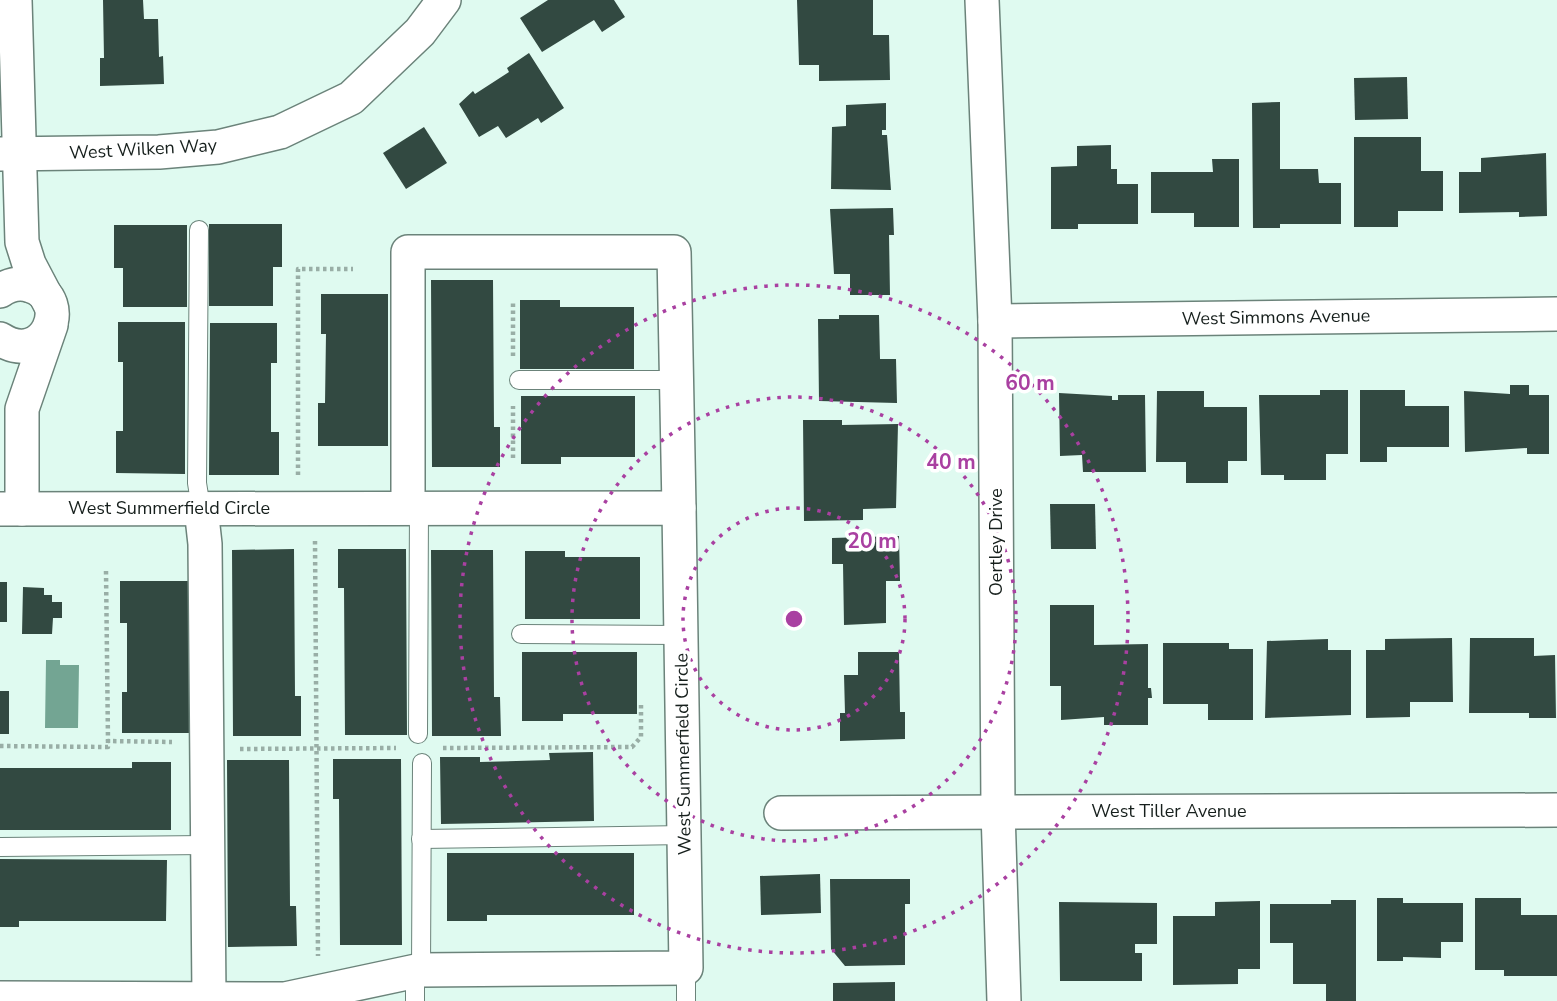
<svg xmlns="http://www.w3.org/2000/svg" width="1557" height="1001" font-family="'Nunito Sans',sans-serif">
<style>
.water{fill:#73a593}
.building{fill:#324941}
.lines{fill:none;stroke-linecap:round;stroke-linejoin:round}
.lane-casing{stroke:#6b837a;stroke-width:20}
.street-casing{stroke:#6b837a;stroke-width:36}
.path{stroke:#99aea6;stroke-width:4.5;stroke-dasharray:3.5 3.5;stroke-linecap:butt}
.lane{stroke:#fff;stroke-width:18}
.street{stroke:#fff;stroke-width:33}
.ring{fill:none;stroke:#a940a1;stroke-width:3.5;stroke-dasharray:3.5 7}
.labels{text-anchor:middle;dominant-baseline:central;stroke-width:7;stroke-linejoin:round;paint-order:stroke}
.street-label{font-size:18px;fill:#161f1c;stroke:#fff}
.centre{fill:#a940a1;stroke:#fff;stroke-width:3.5}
.ring-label{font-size:21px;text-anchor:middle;font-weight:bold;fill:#a940a1;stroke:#fff;stroke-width:7;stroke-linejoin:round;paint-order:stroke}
</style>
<rect width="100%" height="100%" fill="#dffaf0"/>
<polygon class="water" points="46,660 60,660 60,665 79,665 78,728 45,728"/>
<g class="building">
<polygon points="103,0 143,0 144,19 158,19 159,57 163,56 164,84 100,86 100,58 104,58"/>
<polygon points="548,0 614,0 625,17 602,32 594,20 542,52 520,18"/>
<polygon points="797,0 873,0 873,35 889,35 890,80 819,81 819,65 799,65"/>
<polygon points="529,53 564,108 541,123 538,118 506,138 498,126 479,137 459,104 473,91 475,94 509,72 507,68"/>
<polygon points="1407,77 1408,119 1355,120 1354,78"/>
<polygon points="1280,102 1280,169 1318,169 1319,183 1341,183 1341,224 1280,224 1280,228 1253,228 1252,103"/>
<polygon points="886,103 886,130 882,130 882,135 887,135 891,190 831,189 832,127 846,126 846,105"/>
<polygon points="424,127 447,163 406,189 383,153"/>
<polygon points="1354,137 1421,137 1421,171 1443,171 1443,211 1398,211 1398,227 1354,227"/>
<polygon points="1111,145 1111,169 1117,169 1117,184 1138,184 1138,224 1078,224 1078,229 1051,229 1051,167 1077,166 1077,146"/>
<polygon points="1546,153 1547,216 1519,217 1519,212 1459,213 1459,172 1481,172 1481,158"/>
<polygon points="1212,159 1239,159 1239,227 1194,227 1194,213 1151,213 1151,172 1213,172"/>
<polygon points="893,208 894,235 889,235 890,295 850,295 850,274 834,274 830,209"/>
<polygon points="209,224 282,224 282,267 273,267 273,306 209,306"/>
<polygon points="114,225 187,225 187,307 123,307 123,268 114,268"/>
<polygon points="431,280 493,280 494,427 500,427 500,467 432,467"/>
<polygon points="321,294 388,294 388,446 318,446 318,403 325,403 326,334 321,334"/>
<polygon points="520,300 560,300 560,307 634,307 634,369 520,369"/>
<polygon points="839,315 879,315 880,359 896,359 897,403 819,401 818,319 839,319"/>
<polygon points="118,322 185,322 185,474 116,473 116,431 123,431 123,362 118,362"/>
<polygon points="210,323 277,323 277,363 271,363 271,432 279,432 279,475 209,475"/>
<polygon points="1510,385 1529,385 1529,395 1549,395 1549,454 1527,454 1527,448 1465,452 1464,391 1510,394"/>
<polygon points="1320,390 1348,390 1348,454 1326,454 1326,480 1284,480 1284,475 1261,475 1259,395 1320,395"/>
<polygon points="1360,390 1405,390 1405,406 1449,406 1449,447 1387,447 1387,462 1360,462"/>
<polygon points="1157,391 1204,391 1204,407 1247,407 1247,461 1228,461 1228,483 1186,483 1186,462 1156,462"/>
<polygon points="1059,393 1112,396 1112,400 1118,400 1118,395 1145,395 1146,472 1083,472 1082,455 1060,456"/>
<polygon points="521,396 635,396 635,457 561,457 561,464 521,464"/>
<polygon points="803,420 842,420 842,425 898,424 896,508 863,509 863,520 804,521"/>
<polygon points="1050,504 1095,504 1096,549 1051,549"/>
<polygon points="899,536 900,581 886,581 886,623 844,625 843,564 832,564 832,538"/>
<polygon points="294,549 295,696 301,696 301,736 233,736 232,550"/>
<polygon points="338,549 406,549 407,735 345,735 344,588 338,588"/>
<polygon points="431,550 493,550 494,697 500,697 501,736 432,736"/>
<polygon points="525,551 565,551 565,557 640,557 640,619 525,619"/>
<polygon points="120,581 190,581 189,733 122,733 122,692 127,692 127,623 120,623"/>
<rect x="0" y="582" width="7" height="40"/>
<polygon points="23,587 44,588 44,595 52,595 52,602 62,602 62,618 53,618 52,634 22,634"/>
<polygon points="1050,605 1094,605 1094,645 1148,644 1148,688 1151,688 1152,698 1148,698 1148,725 1104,725 1104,717 1061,720 1061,686 1050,686"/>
<polygon points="1452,638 1453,702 1410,702 1410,717 1366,718 1366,650 1385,650 1385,639"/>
<polygon points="1470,638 1534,638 1534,656 1555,655 1556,718 1529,718 1529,713 1469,713"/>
<polygon points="1328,639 1328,650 1351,650 1351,715 1265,718 1267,641"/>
<polygon points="1163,643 1229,643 1229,649 1253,649 1253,720 1208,720 1208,704 1163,704"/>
<polygon points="522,652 637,652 637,714 563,714 563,721 522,721"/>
<polygon points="858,652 899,652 900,712 905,712 905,739 840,741 840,713 845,713 844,675 858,675"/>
<rect x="0" y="691" width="9" height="43"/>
<polygon points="593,752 594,821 441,824 440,757 480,757 480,762 550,760 549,753"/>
<polygon points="333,759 401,759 402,945 340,945 339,799 333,799"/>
<polygon points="227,760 289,760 290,906 296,906 297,946 228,947"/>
<polygon points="132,762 171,762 171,830 0,830 0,768 132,768"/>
<polygon points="447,853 634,853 634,915 487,915 487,921 447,921"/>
<polygon points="0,859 167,860 166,921 19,921 19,927 0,927"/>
<polygon points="820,874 821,913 761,915 760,876"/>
<polygon points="830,879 910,879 910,904 905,904 905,965 845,966 831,949"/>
<polygon points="1377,898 1403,898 1403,903 1463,903 1463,942 1441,942 1441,958 1403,957 1403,961 1377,961"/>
<polygon points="1475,898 1521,898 1521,915 1557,915 1557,976 1504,976 1504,970 1475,970"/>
<polygon points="1331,900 1356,900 1356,1001 1326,1001 1326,984 1293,984 1293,943 1270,943 1270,904 1331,904"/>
<polygon points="1260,901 1260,969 1238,969 1238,984 1173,985 1173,916 1215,916 1215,902"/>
<polygon points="1059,902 1157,903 1157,944 1135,944 1135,953 1142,953 1142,981 1060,981"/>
<polygon points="895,982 895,1001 833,1001 833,983"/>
</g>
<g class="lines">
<g class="lane-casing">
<g id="lane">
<polyline points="199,230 197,483 201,508"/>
<polyline points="519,380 676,380"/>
<polyline points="521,634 680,635"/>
<polyline points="418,734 419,507"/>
<polyline points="421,839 685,835"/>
<polyline points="0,847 206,845"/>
<polyline points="686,968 686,1001"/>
<polyline points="421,970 422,763"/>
<polyline points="415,971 415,1001"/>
</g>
</g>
<g class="street-casing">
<g id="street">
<polyline points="15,0 22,242 29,264 50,304"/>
<polyline points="982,0 995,321 998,811 1004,1001"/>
<polyline points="0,154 159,152 218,147 280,132 351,98 420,32 444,0"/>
<path d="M0,291c10,-7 20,-9 31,-5 43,14 14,82 -31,53"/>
<polyline points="995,321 1557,314"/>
<polyline points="408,507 408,252 674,252 679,508"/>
<polyline points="201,508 205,544 209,998"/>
<polyline points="0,509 679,508 686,968 421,970 285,999 0,998"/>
<polyline points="22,509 22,409 51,325"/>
<polyline points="781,813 1557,810"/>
</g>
</g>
<g class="path">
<polyline points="513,356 513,300"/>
<polyline points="513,458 513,406"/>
<polyline points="298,475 298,269 353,269"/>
<polyline points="315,541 318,956"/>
<polyline points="106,571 108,741"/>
<polyline points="0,746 108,747 108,741 172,742"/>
<polyline points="443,748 632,747 641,737 641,704"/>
<polyline points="240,749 396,748"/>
</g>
<use href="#lane" class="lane"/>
<use href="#street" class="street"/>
</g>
<g class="ring">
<circle cx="794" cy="619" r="111"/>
<circle cx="794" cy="619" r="222"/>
<circle cx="794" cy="619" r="334"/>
</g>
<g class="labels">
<g class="street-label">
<text transform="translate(143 149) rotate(-3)">West Wilken Way</text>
<text transform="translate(1276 317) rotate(-1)">West Simmons Avenue</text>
<text x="169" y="508">West Summerfield Circle</text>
<text transform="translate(996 542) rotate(-90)">Oertley Drive</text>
<text transform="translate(683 754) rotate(-91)">West Summerfield Circle</text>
<text x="1169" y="811">West Tiller Avenue</text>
</g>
</g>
<circle cx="794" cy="619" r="10" class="centre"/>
<g class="ring-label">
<text x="1030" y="390">60 m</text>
<text x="951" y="469">40 m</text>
<text x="872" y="548">20 m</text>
</g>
</svg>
